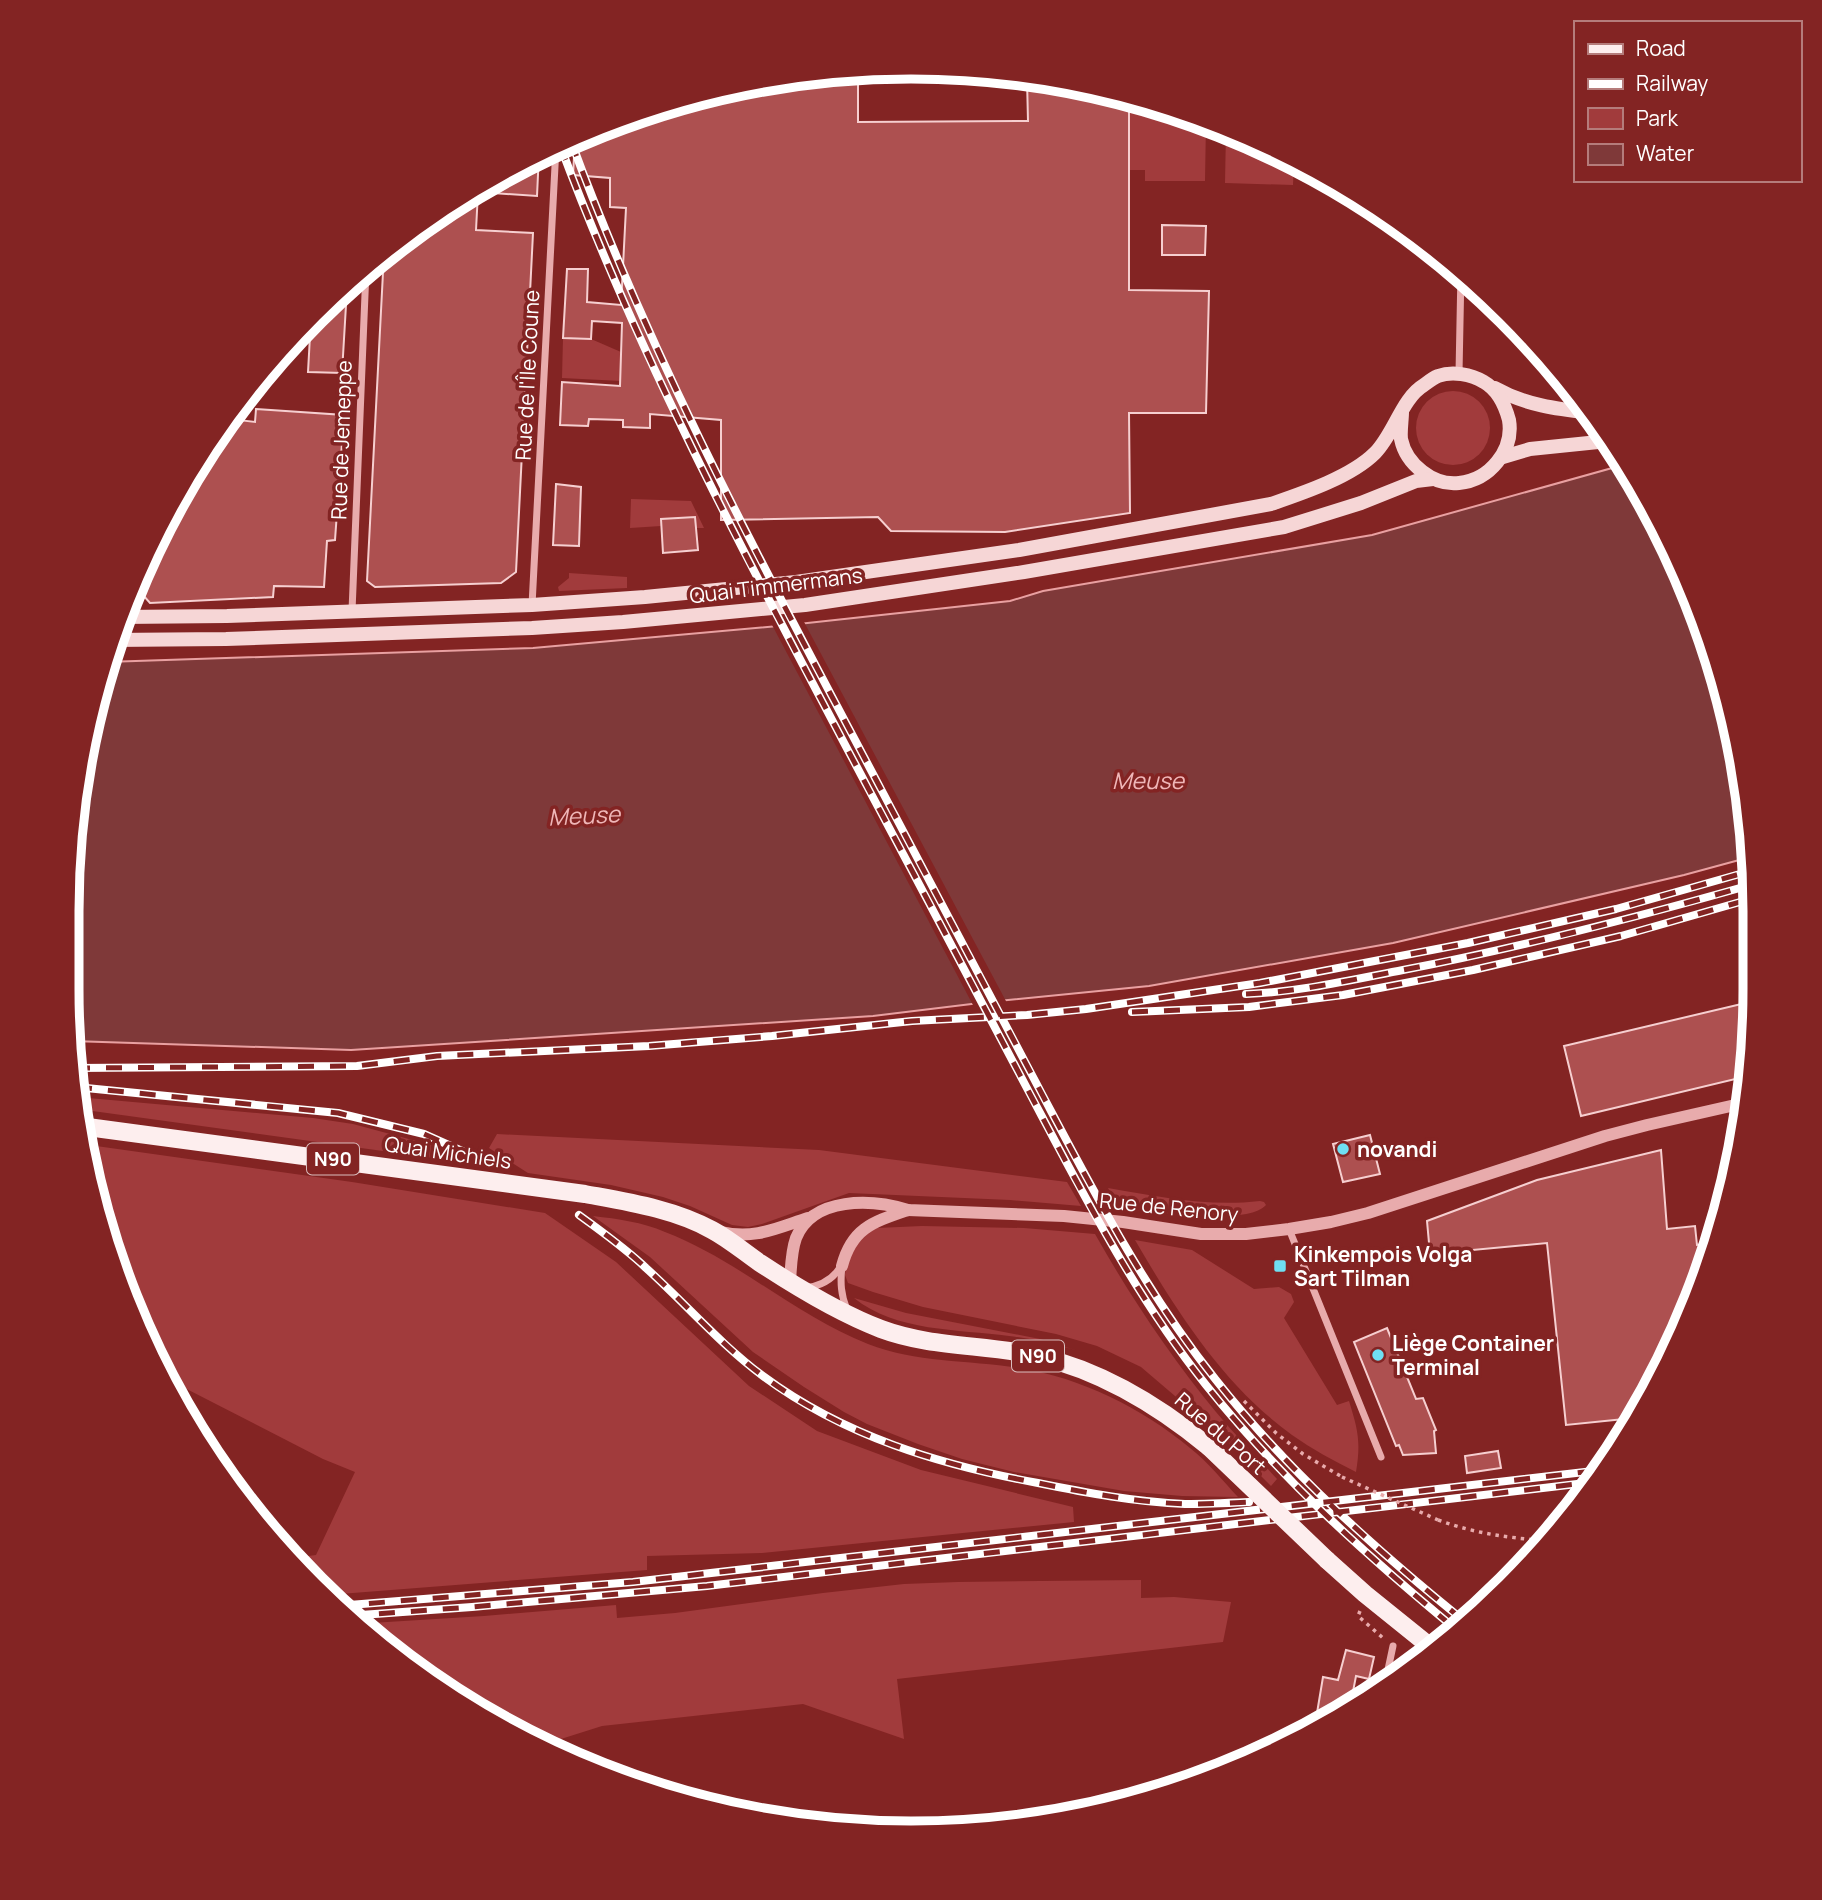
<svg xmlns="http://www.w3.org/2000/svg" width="1822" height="1900" font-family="Manrope,sans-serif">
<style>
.green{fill:#a13b3c}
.water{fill:#7f3939;stroke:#e9a0a1;stroke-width:2}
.pier{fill:#832423}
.building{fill:#ad5050;stroke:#f6cfd0;stroke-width:2}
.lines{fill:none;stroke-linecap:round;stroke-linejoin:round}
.path{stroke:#e8abac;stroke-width:3.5;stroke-dasharray:3.5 5;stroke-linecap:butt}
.minor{stroke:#e8abac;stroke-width:7}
.tertiary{stroke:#e8abac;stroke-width:12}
.secondary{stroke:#f6d6d6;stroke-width:14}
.primary{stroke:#fdeeee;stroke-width:18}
.rail-casing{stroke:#fff;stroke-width:8}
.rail{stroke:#832423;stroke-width:5;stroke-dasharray:16;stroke-linecap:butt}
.path-bridge{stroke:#e8abac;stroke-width:3.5;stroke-dasharray:3.5 5;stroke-linecap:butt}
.primary-bridge{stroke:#fdeeee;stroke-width:18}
.poi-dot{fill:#6fdff2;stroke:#832423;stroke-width:2.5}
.labels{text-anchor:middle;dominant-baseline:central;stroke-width:7;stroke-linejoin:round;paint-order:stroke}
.shield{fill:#832423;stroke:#dabdbd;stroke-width:2}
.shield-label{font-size:19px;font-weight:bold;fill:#fff}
.street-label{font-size:21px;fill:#fff;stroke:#832423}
.poi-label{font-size:21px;font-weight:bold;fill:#fff;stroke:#832423;text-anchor:start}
.water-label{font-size:23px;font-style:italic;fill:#efb7b8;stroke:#832423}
.rim{fill:none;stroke:#fff;stroke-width:9}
</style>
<rect width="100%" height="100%" fill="#832423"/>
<g class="green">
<polygon points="1129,99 1182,111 1206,122 1205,181 1145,181 1145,170 1129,170"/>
<polygon points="1226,131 1294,162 1293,185 1225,183"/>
<polygon points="563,338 591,339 621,352 621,381 562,378"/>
<circle cx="1453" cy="428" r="37"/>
<polygon points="631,499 691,501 704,528 696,528 695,517 661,519 661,526 630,528"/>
<polygon points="569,573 627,577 627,588 559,591 558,587 569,578"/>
<polygon points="77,1097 313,1118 353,1124 431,1145 477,1164 78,1109"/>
<polygon points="497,1134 819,1150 1067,1182 1081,1206 1010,1200 849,1193 762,1224 748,1227 732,1225 690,1206 663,1197 611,1185 528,1173 489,1148"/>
<polygon points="82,1144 352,1182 545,1213 616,1262 749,1386 817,1431 921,1470 1073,1507 1074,1522 762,1553 647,1556 647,1570 327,1595 293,1558 316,1555 355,1472 323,1459 171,1381 131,1313 83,1154"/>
<path d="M1108,1188c52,9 100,19 152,13l4,1 2,3c-20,22 -117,6 -147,3z"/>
<path d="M593,1216c25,3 49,6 72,16 73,28 131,84 203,112 48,19 101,16 152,24 61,10 122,40 170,80 18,14 33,33 48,49l-56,-1 -58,-5 -110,-19 -52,-13 -44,-15 -51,-20 -23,-12 -40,-25 -51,-35 -103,-95z"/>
<path d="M922,1226l102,2 71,6c35,62 75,122 121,178 19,23 41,45 61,67l-6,7 -55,-55 -75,-64 -44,-21 -41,-12 -133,-27 -50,-15 -25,-9 -3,-8 1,-11 13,-26 18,-10z"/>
<path d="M1135,1240l57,10 62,39 25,-2 12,7 3,8 -10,16 53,87 12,-4c9,29 12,41 7,71 -22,-11 -44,-23 -64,-37 -69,-50 -115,-123 -157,-195z"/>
<path d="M854,1298l52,15 134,26 48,15c-26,-8 -52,-15 -79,-18 -51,-7 -113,-4 -155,-38z"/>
<polygon points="1141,1580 1141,1598 1174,1597 1231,1602 1223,1642 897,1679 904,1739 803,1704 602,1726 542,1745 488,1720 355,1624 484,1616 616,1605 617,1618 675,1613 823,1593 904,1584 958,1582"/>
</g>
<polygon class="water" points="1623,465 1668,537 1727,692 1754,856 1684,875 1393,943 1149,986 988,1002 873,1016 351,1050 72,1041 67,989 74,801 106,662 533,648 789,625 1010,601 1043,591 1372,535"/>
<polygon class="pier" points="803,620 1007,1003 974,1007 771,623"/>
<g class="building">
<polygon points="855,68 858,68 858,122 1028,121 1027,79 1045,79 1129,99 1129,290 1209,291 1206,413 1129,413 1130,513 1005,532 891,531 878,517 721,520 721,420 650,414 650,428 623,427 623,420 589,419 588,426 560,425 562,382 620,386 622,323 592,321 591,339 563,338 567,269 588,269 587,302 621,305 626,208 610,207 610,178 573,175 575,139 692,95"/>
<polygon points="539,153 537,196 478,192 476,230 533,233 516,572 501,583 375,587 367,581 384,253 397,241"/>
<polygon points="1162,225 1206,226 1205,255 1162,255"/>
<polygon points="347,288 342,373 308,372 310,336 296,335"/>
<polygon points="256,409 344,415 335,540 327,541 324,587 274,586 273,597 150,603 142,594 146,563 179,489 225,426 238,427 239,420 255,422"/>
<polygon points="556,484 581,487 579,546 553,545"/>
<polygon points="695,517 698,550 663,553 661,519"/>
<polygon points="1754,1001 1754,1045 1748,1076 1581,1116 1564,1046"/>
<polygon points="1370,1135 1380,1174 1343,1182 1333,1144"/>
<polygon points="1661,1150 1667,1229 1695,1226 1697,1245 1713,1243 1669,1362 1634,1418 1566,1425 1547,1243 1430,1254 1427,1221 1537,1180"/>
<polygon points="1387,1328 1416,1399 1423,1398 1436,1430 1434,1431 1436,1453 1403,1455 1399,1445 1396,1446 1354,1342"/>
<polygon points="1498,1451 1501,1468 1467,1473 1465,1456"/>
<polygon points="1346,1650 1374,1657 1369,1679 1356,1676 1351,1702 1331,1716 1317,1713 1323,1677 1338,1680"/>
</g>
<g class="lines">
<g class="path">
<polyline points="1244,1401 1276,1433 1303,1454 1342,1477"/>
<path d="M1438,1520c39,14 67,17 108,21"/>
<polyline points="1360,1611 1358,1616 1383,1638"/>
</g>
<g class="minor">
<polyline points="1459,373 1461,271"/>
<polyline points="532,605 556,147"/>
<polyline points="352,611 366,270"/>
<polyline points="128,618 130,599"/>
<polyline points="1289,1229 1381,1457"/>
<path d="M842,1266c-2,17 -1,29 5,44"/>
<path d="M805,1288c15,-2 26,-7 34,-19"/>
<polyline points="1386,1679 1393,1646"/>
</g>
<g class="tertiary">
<path d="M721,1232c33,8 56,-4 87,-14"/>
<path d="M842,1266c10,-38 31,-44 66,-56"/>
<path d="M790,1282c1,-14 1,-30 6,-44 17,-42 76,-39 112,-28l156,6 59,6 78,12h45l43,-5 42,-7 37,-9 237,-77 42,-11 97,-22"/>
</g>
<g class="secondary">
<path d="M1495,388c30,17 62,21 96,25"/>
<polyline points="1503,457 1530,449 1608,441"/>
<path d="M121,617l106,-1 305,-11 113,-8 151,-15 223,-32 252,-46c32,-11 80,-27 104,-51 19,-19 27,-55 49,-68 4,-3 9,-7 14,-9 14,-5 33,-2 46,6 14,8 21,23 25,38 5,30 -19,60 -50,63 -26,3 -53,-19 -58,-44 -1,-8 1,-19 1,-27"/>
<polyline points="111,640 226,639 532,628 623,622 805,605 1024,572 1284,527 1361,503 1416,481 1433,479"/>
</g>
<g class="primary">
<path d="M80,1126l505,68c43,8 89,15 127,36 17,9 32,22 48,33 38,25 79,50 121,66 51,19 105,15 157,27 64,15 120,49 171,91"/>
<polyline points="1327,1560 1365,1594 1432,1648"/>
</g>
<g class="rail-casing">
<g id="rail">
<path d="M571,141c83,226 199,438 311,650 53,101 107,202 160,303 52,98 104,199 174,286 73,92 160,170 252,244"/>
<path d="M560,145c83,223 197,433 308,643 54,101 107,202 161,304 53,100 106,204 177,293 74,93 161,171 252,246"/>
<path d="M1246,994c53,-2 105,-14 157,-24 119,-23 235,-53 351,-86"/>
<polyline points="1132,1012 1249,1007 1343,995 1473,970 1621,936 1754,898"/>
<polyline points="74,1068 357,1066 437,1056 649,1046 772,1036 912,1021 1027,1015 1086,1009 1260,983 1468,943 1616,909 1754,870"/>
<polyline points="76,1087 338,1113 424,1134 491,1164"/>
<path d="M579,1215c23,17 46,33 67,53 39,35 74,76 117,108 81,60 177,89 275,107 49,10 98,19 147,21 22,0 43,-1 64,-2"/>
<polyline points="337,1606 633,1582 1602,1470"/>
<polyline points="347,1616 472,1607 707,1586 1594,1482"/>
</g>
</g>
<use href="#rail" class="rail"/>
<polyline class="path-bridge" points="1342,1477 1438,1520"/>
<polyline class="primary-bridge" points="1209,1447 1327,1560"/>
</g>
<g class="poi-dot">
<circle cx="1343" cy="1149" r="7"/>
<rect x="1273" y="1259" width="14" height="14" rx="3.5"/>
<circle cx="1378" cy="1355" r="7"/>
</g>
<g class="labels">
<g class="shield">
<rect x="307" y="1143.5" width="52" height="31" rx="5"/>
<rect x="1012" y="1340.5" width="52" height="31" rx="5"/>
</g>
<g class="shield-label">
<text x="333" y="1159">N90</text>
<text x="1038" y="1356">N90</text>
</g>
<g class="street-label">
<text transform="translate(527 375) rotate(-87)">Rue de l'Île Coune</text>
<text transform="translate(341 440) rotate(-88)">Rue de Jemeppe</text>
<text transform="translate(776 585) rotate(-7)">Quai Timmermans</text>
<text transform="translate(448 1152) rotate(8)">Quai Michiels</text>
<text transform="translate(1169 1207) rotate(6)">Rue de Renory</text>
<text transform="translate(1221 1433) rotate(41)">Rue du Port</text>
</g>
<g class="poi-label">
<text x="1357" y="1149">novandi</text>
<text x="1294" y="1254">Kinkempois Volga<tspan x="1294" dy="24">Sart Tilman</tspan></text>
<text x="1392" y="1343">Liège Container<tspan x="1392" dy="24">Terminal</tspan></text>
</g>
<g class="water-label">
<text x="1148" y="780">Meuse</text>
<text transform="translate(584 815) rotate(-3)">Meuse</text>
</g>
</g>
<path d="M0 0H1822V1900H0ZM911 79H911A832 832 0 0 1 1743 911V989A832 832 0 0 1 911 1821H911A832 832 0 0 1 79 989V911A832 832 0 0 1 911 79Z" fill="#832423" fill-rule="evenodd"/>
<path class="rim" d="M911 79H911A832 832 0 0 1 1743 911V989A832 832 0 0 1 911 1821H911A832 832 0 0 1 79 989V911A832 832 0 0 1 911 79Z"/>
<rect x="1574" y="21" width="228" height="161" fill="#832423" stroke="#b57c7b" stroke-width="2"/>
<rect x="1588" y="44" width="35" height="10" fill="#fdeeee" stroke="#b57c7b" stroke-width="2"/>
<text x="1636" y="56" font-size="21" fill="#ffffff">Road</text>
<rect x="1588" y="79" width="35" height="10" fill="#ffffff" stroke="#b57c7b" stroke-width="2"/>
<text x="1636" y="91" font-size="21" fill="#ffffff">Railway</text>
<rect x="1588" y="108" width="35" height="21" fill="#a13b3c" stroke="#b57c7b" stroke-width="2"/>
<text x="1636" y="126" font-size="21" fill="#ffffff">Park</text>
<rect x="1588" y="144" width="35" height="21" fill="#7f3939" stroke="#b57c7b" stroke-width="2"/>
<text x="1636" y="161" font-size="21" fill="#ffffff">Water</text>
</svg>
